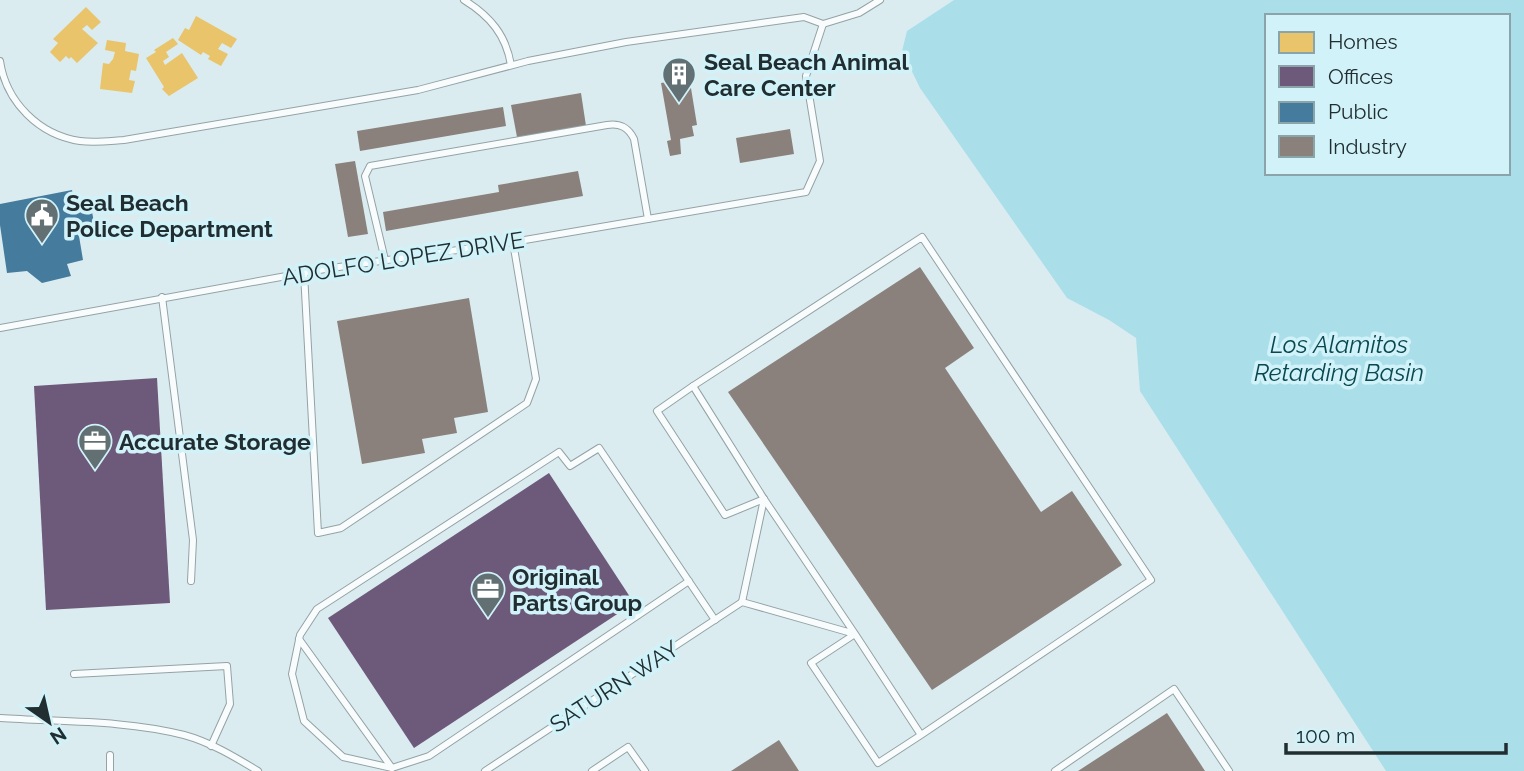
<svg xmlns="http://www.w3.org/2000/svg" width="1524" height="771" font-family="Raleway,sans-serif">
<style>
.water{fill:#aadfea;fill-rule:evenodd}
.homes{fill:#e9c46a}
.offices{fill:#6d597a}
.public{fill:#457b9d}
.industry{fill:#8a817c}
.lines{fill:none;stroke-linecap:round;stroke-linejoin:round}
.lane-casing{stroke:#94a2a5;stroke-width:8}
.lane{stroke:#f9fcfd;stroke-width:6}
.labels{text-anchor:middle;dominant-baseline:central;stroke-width:7;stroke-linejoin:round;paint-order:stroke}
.poi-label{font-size:23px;font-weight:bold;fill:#212e31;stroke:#d1f2f9;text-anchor:start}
.street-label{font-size:23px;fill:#212e31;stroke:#d1f2f9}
.water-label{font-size:24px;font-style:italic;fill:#094851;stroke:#d1f2f9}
</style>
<rect width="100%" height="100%" fill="#daecf0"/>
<path class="water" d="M954,0h570v771h-138l-246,-380 -4,-53 -27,-18 -42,-22 -147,-210 -18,-37 5,-20zM1267,16h241v157h-241z"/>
<g class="homes">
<polygon points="86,7 101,22 92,30 87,25 82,29 98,43 77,63 71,57 69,59 66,56 60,62 50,52 58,43 53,39"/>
<polygon points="196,16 237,39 231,48 222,43 218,49 228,54 221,66 208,59 210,56 203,52 201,55 178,40 185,28 189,30"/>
<polygon points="173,38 178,44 166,52 169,57 163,61 165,65 182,53 198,78 169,96 162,89 164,87 146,58 156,52 154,50"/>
<polygon points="107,40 126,43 125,51 139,54 136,71 131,70 129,80 135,81 132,93 100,89 103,63 109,64 113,59 115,52 105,50"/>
</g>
<g class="offices">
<polygon points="157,378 170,603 46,610 34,386"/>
<polygon points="549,473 634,603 414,748 328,618"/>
</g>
<polygon class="public" points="72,190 74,200 89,197 95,227 78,230 83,260 67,264 71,276 42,283 27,271 7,273 0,225 0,204"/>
<g class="industry">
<polygon points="685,79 685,83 690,82 697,125 692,126 694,136 680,139 681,154 670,156 667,141 671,140 661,83"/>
<polygon points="581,93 586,126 517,137 511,105"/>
<polygon points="503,107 506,126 360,151 357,131"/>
<polygon points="790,129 794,154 740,163 736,138"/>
<polygon points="355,161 368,234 348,237 335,164"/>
<polygon points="578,171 583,196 386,231 383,212 499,192 498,185"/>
<polygon points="920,267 974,348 945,368 1041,512 1072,491 1122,565 932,690 728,392"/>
<polygon points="469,298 488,412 454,418 457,433 422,439 425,453 362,464 337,321"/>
<polygon points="1167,713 1205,771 1078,771"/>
<polygon points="779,740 799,771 731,771"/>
</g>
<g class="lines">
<g class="lane-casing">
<g id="lane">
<path d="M464,0c26,16 42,35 47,65"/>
<path d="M0,61c6,41 39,74 80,80 15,2 29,0 44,-1l294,-50 110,-29 98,-19 178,-25 19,7 36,-11 21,-13"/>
<path d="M385,260l-20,-84 5,-10 237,-41c13,-2 21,2 27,14l14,80"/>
<polyline points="304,273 318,533 341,528 527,403 536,379 513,242"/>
<polyline points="162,297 193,540 191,581"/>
<polyline points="0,328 325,269 513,242 806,192 820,161 806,76 823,24"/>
<polyline points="693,386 657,411 725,515 764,499"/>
<polyline points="689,581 429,756 392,768 343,757 304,721 292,674 300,635 317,609 559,452 570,466 599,448 715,620"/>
<polyline points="742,602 855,634 921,735 1151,580 922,237 693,386 764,499 855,634 811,663 878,763 921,735"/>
<polyline points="742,602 764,499"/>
<polyline points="299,639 392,768"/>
<polyline points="74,674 227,666 230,704 211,746"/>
<path d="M0,718c61,4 125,2 184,17 26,7 51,22 74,36"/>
<polyline points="110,755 110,771"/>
<polyline points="485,771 742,602"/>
<polyline points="592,771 628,747 645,771"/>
<polyline points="1055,771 1174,689 1229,771"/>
</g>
</g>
<use href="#lane" class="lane"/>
</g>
<defs>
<g id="building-pin" transform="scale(1.75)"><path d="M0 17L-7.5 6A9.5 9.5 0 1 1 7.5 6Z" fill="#627074" stroke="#d1f2f9"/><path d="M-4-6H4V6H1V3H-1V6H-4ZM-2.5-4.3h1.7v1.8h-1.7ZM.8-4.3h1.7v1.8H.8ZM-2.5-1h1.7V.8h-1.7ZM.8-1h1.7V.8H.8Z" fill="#fff"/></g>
<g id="civic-pin" transform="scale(1.75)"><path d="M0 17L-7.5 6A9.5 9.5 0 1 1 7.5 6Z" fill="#627074" stroke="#d1f2f9"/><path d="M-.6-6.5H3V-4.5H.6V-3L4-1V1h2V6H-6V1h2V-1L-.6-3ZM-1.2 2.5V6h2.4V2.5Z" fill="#fff"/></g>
<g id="office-pin" transform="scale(1.75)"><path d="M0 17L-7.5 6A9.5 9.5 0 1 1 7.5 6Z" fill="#627074" stroke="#d1f2f9"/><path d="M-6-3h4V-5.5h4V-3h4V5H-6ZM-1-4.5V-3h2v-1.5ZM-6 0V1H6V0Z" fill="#fff"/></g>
</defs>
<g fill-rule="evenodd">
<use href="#building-pin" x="679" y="74"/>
<use href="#civic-pin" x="42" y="215"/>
<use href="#office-pin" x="95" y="441"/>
<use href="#office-pin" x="488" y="589"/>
</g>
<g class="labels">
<g class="poi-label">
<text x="704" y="61">Seal Beach Animal<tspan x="704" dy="26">Care Center</tspan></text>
<text x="66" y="202">Seal Beach<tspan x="66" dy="26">Police Department</tspan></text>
<text x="119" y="441">Accurate Storage</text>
<text x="512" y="576">Original<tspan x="512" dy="26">Parts Group</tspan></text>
</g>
<g class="street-label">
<text transform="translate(403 258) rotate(-9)">ADOLFO LOPEZ DRIVE</text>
<text transform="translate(614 686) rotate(-33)">SATURN WAY</text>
</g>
<g class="water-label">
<text x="1339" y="344">Los Alamitos<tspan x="1339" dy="28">Retarding Basin</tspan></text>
</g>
</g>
<rect x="1265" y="14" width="245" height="161" fill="#d1f2f9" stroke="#8ba4a9" stroke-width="2"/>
<rect x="1279" y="32" width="35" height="21" fill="#e9c46a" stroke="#8ba4a9" stroke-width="2"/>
<text x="1328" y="49" font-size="21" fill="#212e31">Homes</text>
<rect x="1279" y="66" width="35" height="21" fill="#6d597a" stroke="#8ba4a9" stroke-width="2"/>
<text x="1328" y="84" font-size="21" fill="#212e31">Offices</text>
<rect x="1279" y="102" width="35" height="21" fill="#457b9d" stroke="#8ba4a9" stroke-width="2"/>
<text x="1328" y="119" font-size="21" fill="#212e31">Public</text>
<rect x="1279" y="136" width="35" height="21" fill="#8a817c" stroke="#8ba4a9" stroke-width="2"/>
<text x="1328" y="154" font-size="21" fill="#212e31">Industry</text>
<g transform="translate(49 722) rotate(146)" stroke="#d1f2f9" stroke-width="5" paint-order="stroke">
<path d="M0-5L12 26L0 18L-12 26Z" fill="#212e31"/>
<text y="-10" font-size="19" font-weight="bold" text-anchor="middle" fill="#212e31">N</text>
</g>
<path d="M1286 743v10h220v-10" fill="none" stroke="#212e31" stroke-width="3.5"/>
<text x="1296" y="743" font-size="21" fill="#212e31" stroke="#d1f2f9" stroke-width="5" paint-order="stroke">100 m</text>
</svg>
